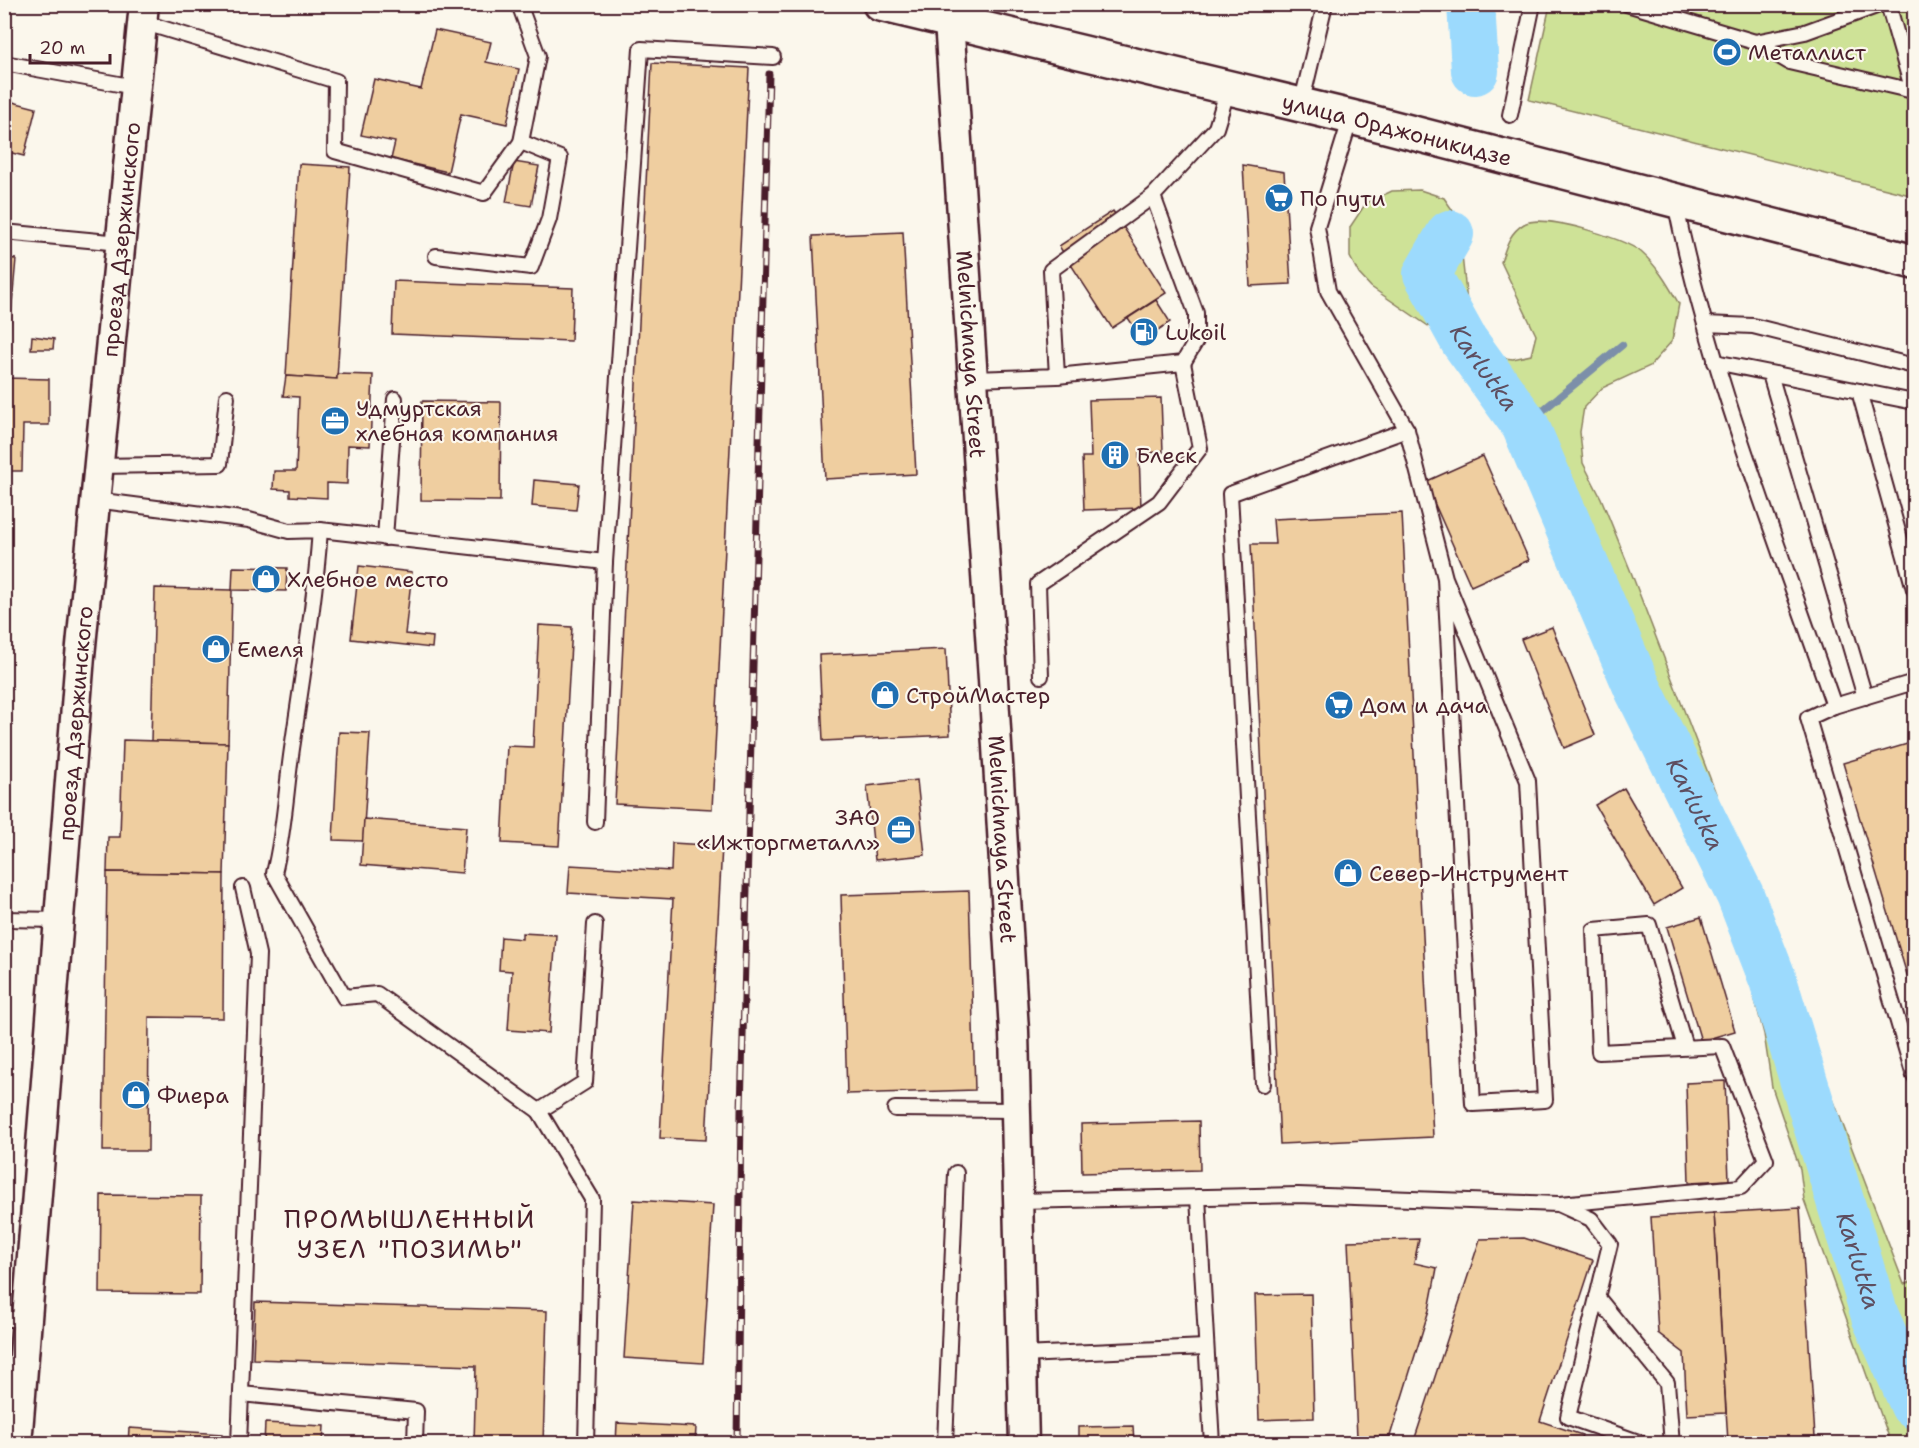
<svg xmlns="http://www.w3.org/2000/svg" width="1919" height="1448" font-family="'Shantell Sans',sans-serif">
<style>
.green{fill:#cee297;stroke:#8c8061;stroke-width:1.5}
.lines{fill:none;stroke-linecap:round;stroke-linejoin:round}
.stream{stroke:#7b8fa9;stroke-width:8}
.river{stroke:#9cdafd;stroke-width:48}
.building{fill:#efcea0;stroke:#4a1f2b;stroke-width:1.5}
.service-casing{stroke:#4a1f2b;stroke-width:18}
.minor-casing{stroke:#4a1f2b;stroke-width:33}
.primary-casing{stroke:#4a1f2b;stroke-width:38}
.service{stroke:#fbf7ec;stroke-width:14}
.minor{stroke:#fbf7ec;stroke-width:28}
.primary{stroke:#fbf7ec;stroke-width:33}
.rail-casing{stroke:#4a1f2b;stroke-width:7}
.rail{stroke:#fbf7ec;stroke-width:4.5;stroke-dasharray:14;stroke-linecap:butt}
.labels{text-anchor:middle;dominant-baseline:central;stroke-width:4.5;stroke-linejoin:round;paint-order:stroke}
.poi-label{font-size:22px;fill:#4a1f2b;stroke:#fbf7ec;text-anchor:start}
.street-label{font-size:22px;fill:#4a1f2b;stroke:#fbf7ec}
.water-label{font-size:24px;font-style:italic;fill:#5e4e60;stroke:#fbf7ec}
.quarter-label{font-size:26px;letter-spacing:1.5px;fill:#4a1f2b;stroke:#fbf7ec}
</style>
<rect width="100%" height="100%" fill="#fbf7ec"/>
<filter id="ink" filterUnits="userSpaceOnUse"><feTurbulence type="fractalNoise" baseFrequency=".0167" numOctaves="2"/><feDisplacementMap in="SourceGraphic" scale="12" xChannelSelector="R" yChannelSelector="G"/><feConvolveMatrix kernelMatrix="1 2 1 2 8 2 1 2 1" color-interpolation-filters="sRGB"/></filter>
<g filter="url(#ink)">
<g class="green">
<polygon points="1550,5 1914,5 1914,196 1529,100"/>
<path d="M1420,190l24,8 14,20 9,84 17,40 12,15 17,2 18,-4 5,-20 -35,-73c5,-15 8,-29 23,-38 19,-11 100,14 117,28 17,15 27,33 38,52l-7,37 -22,25 -48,22 -18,19 -4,25 3,31 18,35 30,74 273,712 10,-3v162h-23l-87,-243 -4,-31 -28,-82 -8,-53 -36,-136 -110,-198 -110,-266 -50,-80 -21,-22 -66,-45 -12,-13 -9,-17v-30l16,-24 26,-12z"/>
</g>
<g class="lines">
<polyline class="stream" points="1525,425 1622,345"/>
<g class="river">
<polyline points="1471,4 1475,71"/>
<path id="s1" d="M1450,234l-23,40 37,67 61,84 113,264 102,206 33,85 102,336 39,89"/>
</g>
</g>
<g class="building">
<polygon points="4,4 9,4 4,23"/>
<polygon points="435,30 491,42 486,62 519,69 507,124 461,114 448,172 391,159 395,142 361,135 374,79 421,89"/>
<polygon points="652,63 749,68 712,809 615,804"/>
<polygon points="5,100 36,108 24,156 4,151"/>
<polygon points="514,162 539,166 531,206 506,202"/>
<polygon points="299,164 350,167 337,379 286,376"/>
<polygon points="1243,165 1284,172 1291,284 1250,286"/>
<polygon points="1113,211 1166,293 1112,328 1059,246"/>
<polygon points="903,232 916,474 825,479 813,236"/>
<polygon points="4,258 16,259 9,337 4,336"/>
<polygon points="394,281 573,288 571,341 392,334"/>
<polygon points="1156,300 1170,322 1143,340 1128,318"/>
<polygon points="32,336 54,339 53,349 31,349"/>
<polygon points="337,374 373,375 370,446 348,445 347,484 327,483 327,498 290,496 290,490 273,489 274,471 296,471 299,397 283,396 286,376 337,379"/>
<polygon points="4,378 49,379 49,425 23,425 22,471 4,471"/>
<polygon points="1161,398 1163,452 1139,453 1141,508 1084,510 1082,457 1091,457 1089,400"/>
<polygon points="422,401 501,402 500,501 421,500"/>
<polygon points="1483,456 1529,560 1471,586 1425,482"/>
<polygon points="534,480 579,484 576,510 532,506"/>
<polygon points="1402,513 1433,1137 1280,1144 1251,544 1275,544 1273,519"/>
<polygon points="359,566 412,572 405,634 433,637 432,648 351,639"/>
<polygon points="233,567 287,568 286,591 232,590"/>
<polygon points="155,588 232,590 228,743 151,741"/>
<polygon points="539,625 572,627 559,846 502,843 507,746 533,747"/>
<polygon points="1552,627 1595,735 1564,748 1521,639"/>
<polygon points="946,649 950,735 823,741 819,655"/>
<polygon points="339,732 370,733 363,841 333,840"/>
<polygon points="123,740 228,743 224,874 107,872 108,837 120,837"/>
<polygon points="1914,742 1914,998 1843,763"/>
<polygon points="917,780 925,855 875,860 867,786"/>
<polygon points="1624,788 1682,888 1654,905 1595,805"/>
<polygon points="364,819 466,827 462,873 361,865"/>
<polygon points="672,843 722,846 706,1140 660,1138 673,899 568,893 570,865 671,871"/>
<polygon points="107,872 224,874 223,1018 149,1017 148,1151 103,1151"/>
<polygon points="969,891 975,1090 847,1094 841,895"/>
<polygon points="1701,917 1735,1031 1701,1041 1667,927"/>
<polygon points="522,933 556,935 549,1033 508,1030 512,971 499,970 501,937 522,939"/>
<polygon points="1725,1081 1729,1180 1689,1182 1686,1083"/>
<polygon points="1199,1121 1200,1170 1082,1173 1081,1124"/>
<polygon points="101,1195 201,1196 200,1294 100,1293"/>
<polygon points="634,1200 713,1205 703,1363 624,1358"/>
<polygon points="1800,1208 1815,1437 1728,1442 1714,1213"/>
<polygon points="1714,1213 1726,1413 1687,1415 1684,1353 1658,1333 1651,1217"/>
<polygon points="1524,1238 1593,1260 1540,1421 1582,1435 1579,1444 1413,1444 1480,1239"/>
<polygon points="1419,1239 1414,1263 1437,1268 1429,1310 1390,1436 1357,1437 1348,1241"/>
<polygon points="1311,1294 1314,1418 1259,1420 1255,1295"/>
<polygon points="255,1302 547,1311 543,1444 474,1444 476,1366 253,1359"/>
<polygon points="265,1423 324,1426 323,1444 264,1444"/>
<polygon points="617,1423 696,1427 695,1444 616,1444"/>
<polygon points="1133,1426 1134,1444 1079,1444 1079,1427"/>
<polygon points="129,1428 222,1434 221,1444 128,1444"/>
</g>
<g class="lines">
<g class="service-casing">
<g id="service">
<polyline points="1627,4 1755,42 1789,62 1913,91 1888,4"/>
<polyline points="142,22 336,81 335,151 484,193 521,142 538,56 519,4"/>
<polyline points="1755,42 1805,32 1882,4"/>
<polyline points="4,63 135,87"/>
<polyline points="1301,105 1325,4"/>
<polyline points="1510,115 1533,4"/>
<polyline points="1351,117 1317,227 1328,291 1407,430 1445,578 1473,1104 1545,1100 1528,781 1445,578"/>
<path d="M1675,202c35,172 102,338 159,504l80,-24"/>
<polyline points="4,232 120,243"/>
<polyline points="436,256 531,267 549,219 560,158 521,142"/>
<polyline points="1705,324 1753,326 1914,366"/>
<polyline points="1715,362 1914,402"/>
<polyline points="1770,374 1865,697"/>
<polyline points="1057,376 1183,363 1196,341 1196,313 1153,196"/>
<polyline points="973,379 1057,376 1051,270 1153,196 1216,128 1228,89"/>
<polyline points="1859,391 1914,589"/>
<polyline points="99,466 220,464 227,397"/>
<path d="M95,500l154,20 40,11 31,-1c-5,71 -17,142 -27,212 -7,44 -8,88 -19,131l70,124 33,-3 162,117 46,-29 10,-158"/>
<polyline points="320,530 605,562 641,49 773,57"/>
<polyline points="385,538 395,399"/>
<polyline points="1041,676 1038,584 1159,502 1200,448 1183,363"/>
<polyline points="1834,706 1808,718 1914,1076"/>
<polyline points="595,822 605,562"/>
<polyline points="4,919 59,920"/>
<polyline points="1263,1084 1230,494 1407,430"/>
<polyline points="895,1109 1016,1110"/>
<polyline points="539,1111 592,1199 586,1444"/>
<polyline points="1198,1197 1212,1444"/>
<polyline points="1017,1201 1298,1195 1558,1204 1591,1219 1610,1244 1568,1417 1644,1444"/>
<polyline points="1560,1204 1741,1187 1766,1160 1722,1046 1599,1052 1594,930 1649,925 1685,1047"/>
<polyline points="1597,1297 1667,1383 1672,1444"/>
<polyline points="4,1319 27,1319"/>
<polyline points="1022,1355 1206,1347"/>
<polyline points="241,1394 416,1411 415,1444"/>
<polyline points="239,1444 258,954 243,888"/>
<polyline points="945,1444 956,1173"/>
</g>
</g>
<g class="minor-casing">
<g id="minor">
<path id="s2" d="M949,21l44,658 21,352 10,413"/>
<path id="s3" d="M17,1444l63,-788 64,-652"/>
</g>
</g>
<g class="primary-casing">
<g id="primary">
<path id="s4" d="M880,4l471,113 563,145"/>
</g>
</g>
<use href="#service" class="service"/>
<use href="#minor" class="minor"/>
<use href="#primary" class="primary"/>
<g class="rail-casing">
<polyline id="rail" points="737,1444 741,1110 769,74"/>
</g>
<use href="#rail" class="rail"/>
</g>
</g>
<defs>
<g id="stadium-disc" transform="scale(1.5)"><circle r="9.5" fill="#1f6fb2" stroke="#fbf7ec"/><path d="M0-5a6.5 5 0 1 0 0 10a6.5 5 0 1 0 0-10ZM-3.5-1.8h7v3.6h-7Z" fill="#fff"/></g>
<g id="supermarket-disc" transform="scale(1.5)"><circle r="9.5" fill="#1f6fb2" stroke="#fbf7ec"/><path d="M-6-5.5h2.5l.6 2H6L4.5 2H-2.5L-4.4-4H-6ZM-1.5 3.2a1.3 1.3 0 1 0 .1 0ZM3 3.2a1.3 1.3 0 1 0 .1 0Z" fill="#fff"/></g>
<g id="fuel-disc" transform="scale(1.5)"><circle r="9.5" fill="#1f6fb2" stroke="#fbf7ec"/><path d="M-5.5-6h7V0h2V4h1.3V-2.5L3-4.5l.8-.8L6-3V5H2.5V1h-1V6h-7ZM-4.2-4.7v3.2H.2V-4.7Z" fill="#fff"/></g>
<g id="office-disc" transform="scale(1.5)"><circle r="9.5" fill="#1f6fb2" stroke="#fbf7ec"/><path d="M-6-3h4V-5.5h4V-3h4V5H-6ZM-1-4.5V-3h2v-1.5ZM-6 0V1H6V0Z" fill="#fff"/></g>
<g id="building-disc" transform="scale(1.5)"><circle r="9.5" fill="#1f6fb2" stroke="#fbf7ec"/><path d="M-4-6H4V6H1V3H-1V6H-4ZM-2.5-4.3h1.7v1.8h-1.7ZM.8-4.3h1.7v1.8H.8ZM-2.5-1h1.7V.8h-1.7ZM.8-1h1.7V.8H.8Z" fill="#fff"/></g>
<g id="shop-disc" transform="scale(1.5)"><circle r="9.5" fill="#1f6fb2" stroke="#fbf7ec"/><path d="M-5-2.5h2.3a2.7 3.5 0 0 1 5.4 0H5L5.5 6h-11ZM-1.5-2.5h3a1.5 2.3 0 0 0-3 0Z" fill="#fff"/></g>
</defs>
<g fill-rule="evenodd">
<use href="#stadium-disc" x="1727" y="52"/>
<use href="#supermarket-disc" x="1279" y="198"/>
<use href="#fuel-disc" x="1144" y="332"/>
<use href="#office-disc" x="335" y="421"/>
<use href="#building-disc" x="1115" y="455"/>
<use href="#shop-disc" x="266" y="579"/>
<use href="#shop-disc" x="216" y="649"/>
<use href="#shop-disc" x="885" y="695"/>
<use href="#supermarket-disc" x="1339" y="705"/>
<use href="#office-disc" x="901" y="830"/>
<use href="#shop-disc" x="1348" y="873"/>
<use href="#shop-disc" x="136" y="1095"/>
</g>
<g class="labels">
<g class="poi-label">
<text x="1748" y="52">Металлист</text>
<text x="1300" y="198">По пути</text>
<text x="1165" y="332">Lukoil</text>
<text x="356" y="408">Удмуртская<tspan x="356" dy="25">хлебная компания</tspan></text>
<text x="1136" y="455">Блеск</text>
<text x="287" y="579">Хлебное место</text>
<text x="237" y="649">Емеля</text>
<text x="906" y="695">СтройМастер</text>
<text x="1360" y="705">Дом и дача</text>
<text x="880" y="817" text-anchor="end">ЗАО<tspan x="880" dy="25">«Ижторгметалл»</tspan></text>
<text x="1369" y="873">Север-Инструмент</text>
<text x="157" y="1095">Фиера</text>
</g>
<g class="street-label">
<text stroke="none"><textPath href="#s4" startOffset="532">улица Орджоникидзе</textPath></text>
<text stroke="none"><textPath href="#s3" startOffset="1209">проезд Дзержинского</textPath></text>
<text stroke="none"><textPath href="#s2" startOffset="334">Melnichnaya Street</textPath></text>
<text stroke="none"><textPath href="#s3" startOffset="723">проезд Дзержинского</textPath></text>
<text stroke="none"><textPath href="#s2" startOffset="820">Melnichnaya Street</textPath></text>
</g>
<g class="water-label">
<text stroke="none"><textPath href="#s1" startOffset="156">Karlutka</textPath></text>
<text stroke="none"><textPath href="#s1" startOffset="642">Karlutka</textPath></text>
<text stroke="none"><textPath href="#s1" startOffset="1128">Karlutka</textPath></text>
</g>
<g class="quarter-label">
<text x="410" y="1218">ПРОМЫШЛЕННЫЙ<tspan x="410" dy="30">УЗЕЛ "ПОЗИМЬ"</tspan></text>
</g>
</g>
<rect width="1919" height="1448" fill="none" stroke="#fbf7ec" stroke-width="24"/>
<rect x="12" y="12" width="1895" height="1424" fill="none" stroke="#4a1f2b" stroke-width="2" filter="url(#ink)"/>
<path d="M30 54v9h80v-9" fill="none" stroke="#4a1f2b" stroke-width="3"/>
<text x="39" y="54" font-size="18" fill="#4a1f2b" stroke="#fbf7ec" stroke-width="4.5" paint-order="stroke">20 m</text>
</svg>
